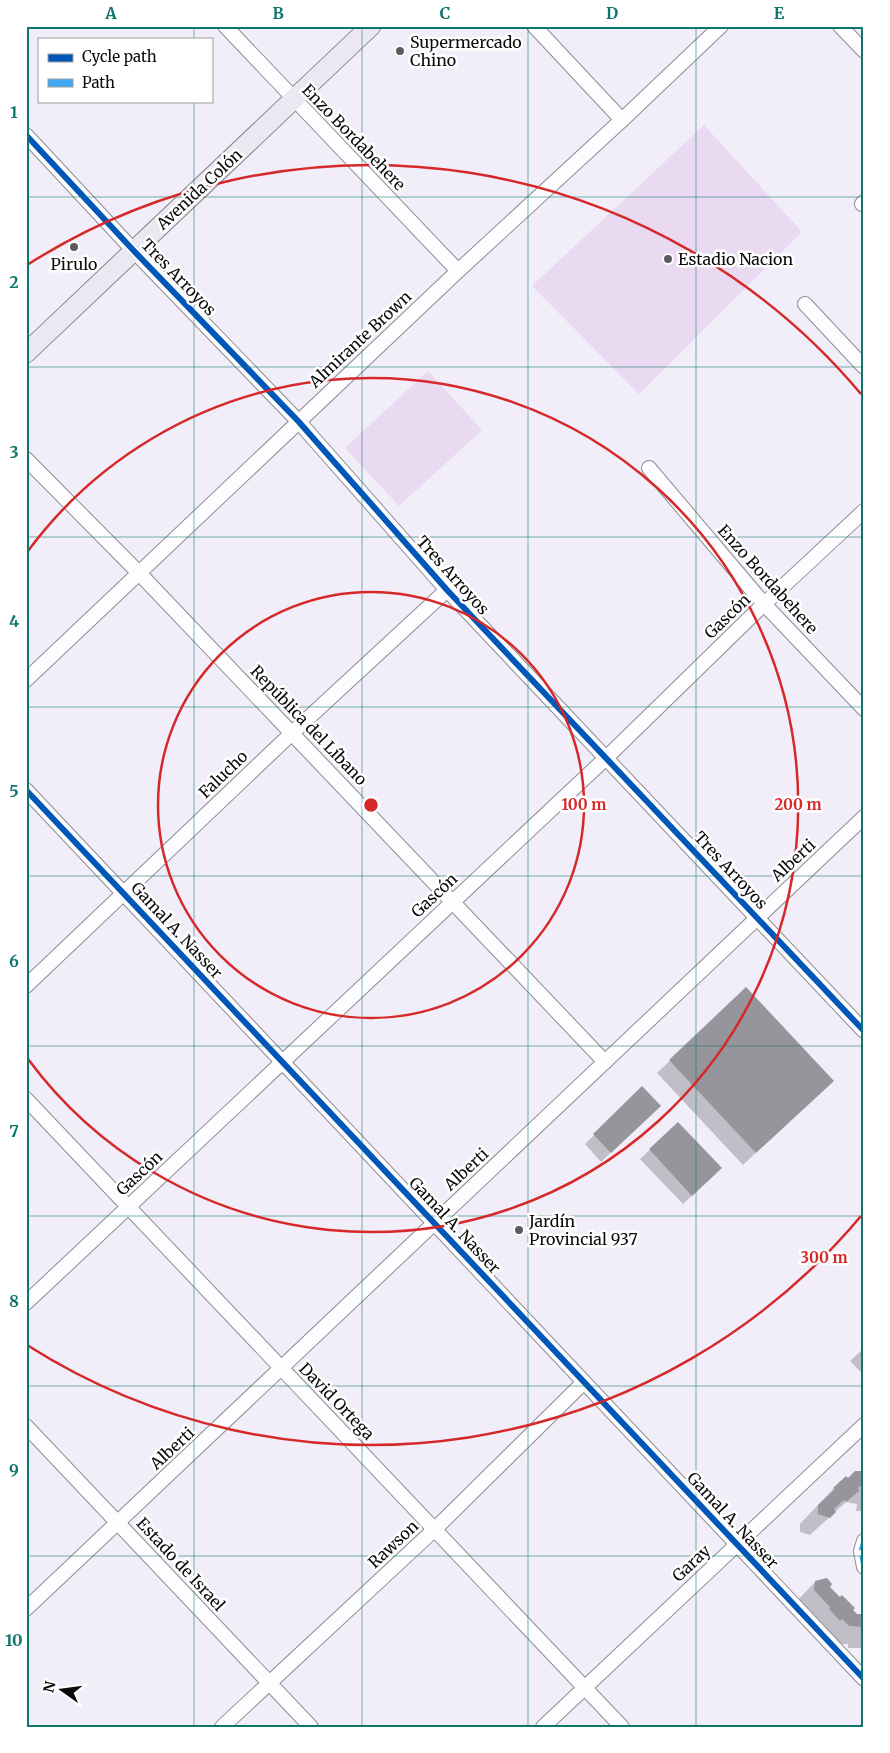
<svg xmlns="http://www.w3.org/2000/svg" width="890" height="1753" font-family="Merriweather,serif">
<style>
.pitch{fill:#e9d9f1}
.shadow{fill:#0003}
.building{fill:#96959c}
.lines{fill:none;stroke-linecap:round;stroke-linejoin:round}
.minor-casing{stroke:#8e8d92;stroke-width:16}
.secondary-casing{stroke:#858388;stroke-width:21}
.minor{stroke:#fdfcfe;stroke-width:14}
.secondary{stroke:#ebe8f2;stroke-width:19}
.quiet{stroke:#3fa9f5;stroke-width:5;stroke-dasharray:10 5;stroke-linecap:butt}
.cycleway-casing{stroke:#fff;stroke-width:9}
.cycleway{stroke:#0057b8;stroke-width:6}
.grid{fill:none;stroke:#0f766e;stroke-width:1;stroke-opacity:0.55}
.ring{fill:none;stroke:#d62828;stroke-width:2.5}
.poi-dot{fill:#5b5a5e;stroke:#fff;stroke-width:2}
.labels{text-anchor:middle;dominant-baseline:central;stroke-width:5;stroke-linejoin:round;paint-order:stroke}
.poi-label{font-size:16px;fill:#0a0a0a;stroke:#fff;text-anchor:start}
.street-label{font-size:16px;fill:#0a0a0a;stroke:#fff}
.centre{fill:#d62828;stroke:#fff;stroke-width:2.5}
.ring-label{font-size:15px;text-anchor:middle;font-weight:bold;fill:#d62828;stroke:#fff;stroke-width:5;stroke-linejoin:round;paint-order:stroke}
.neatline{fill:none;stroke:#0f766e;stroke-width:2}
.grid-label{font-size:16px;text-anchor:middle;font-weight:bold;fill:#0f766e}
</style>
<rect width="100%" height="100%" fill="#f1eef9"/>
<g class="pitch">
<polygon points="704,125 802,232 639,394 532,286"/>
<polygon points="428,371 482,430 399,506 345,448"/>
</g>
<g class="shadow">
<polygon points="746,989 819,1093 743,1165 657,1073"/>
<polygon points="642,1088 659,1106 601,1162 585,1144"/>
<polygon points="678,1123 711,1178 683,1204 640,1159"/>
<polygon points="864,1348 864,1375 850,1361"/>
<polygon points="864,1473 864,1511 856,1511 857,1504 846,1502 810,1535 800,1532 800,1524 834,1488 847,1480"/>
<polygon points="815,1582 828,1587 856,1615 861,1615 864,1613 864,1651 863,1648 848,1648 848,1644 831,1644 797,1601"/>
</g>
<g class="building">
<polygon points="746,987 834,1081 756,1153 669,1060"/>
<polygon points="642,1086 661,1106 611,1153 593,1134"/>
<polygon points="678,1122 722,1168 692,1196 649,1149"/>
<polygon points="855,1471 864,1471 864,1484 857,1488 860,1490 846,1502 844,1500 834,1509 836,1512 830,1518 818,1514 818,1505 835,1489 833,1488 846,1476 848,1478"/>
<polygon points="827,1578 832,1584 830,1587 840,1597 842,1595 855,1608 853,1610 857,1614 864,1614 864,1627 849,1626 842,1619 840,1621 829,1609 830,1607 814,1590 815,1581"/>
</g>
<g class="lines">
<g class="minor-casing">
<g id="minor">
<polyline points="225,26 458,271"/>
<polyline points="534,26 622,120"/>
<polyline points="840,26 864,51"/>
<polyline points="26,135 134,251 299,422 447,590 864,1031"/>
<polyline points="862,204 864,202"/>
<polyline points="805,304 864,367"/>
<polyline points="26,459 139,573 605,1062"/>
<polyline points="649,468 764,604 864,709"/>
<polyline points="26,680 458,271 622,120 721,26"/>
<polyline points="26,790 864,1679"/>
<polyline points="26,986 292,733 447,590"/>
<polyline points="26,1099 622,1727"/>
<polyline points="26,1303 606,758 764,604 864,511"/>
<polyline points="26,1426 311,1727"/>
<polyline points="864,1541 861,1551 864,1567"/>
<polyline points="26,1609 864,817"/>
<polyline points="222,1727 435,1529 584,1382"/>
<polyline points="543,1727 864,1425"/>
</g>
</g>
<g class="secondary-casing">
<polyline id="secondary" points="26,353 371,26"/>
</g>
<use href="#minor" class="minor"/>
<use href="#secondary" class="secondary"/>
<polyline class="quiet" points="864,1541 861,1551 864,1567"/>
<g class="cycleway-casing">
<g id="cycleway">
<polyline points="26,135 134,251 299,422 447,590 864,1031"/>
<polyline points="26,790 864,1679"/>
</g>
</g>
<use href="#cycleway" class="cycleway"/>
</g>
<path class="grid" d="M194,26v13M362,26v1701M528,26v1701M696,26v1701M194,101v1626M26,197h838M26,367h838M26,537h838M26,707h838M26,876h838M26,1046h838M26,1216h838M26,1386h838M26,1556h838"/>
<g class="ring">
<circle cx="371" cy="805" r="213"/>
<path d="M28 551A427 427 0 1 1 28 1059"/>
<path d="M861 1216A640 640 0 0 1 27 1345M27 265A640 640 0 0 1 861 394"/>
</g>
<g class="poi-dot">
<circle cx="400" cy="51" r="5"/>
<circle cx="74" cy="247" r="5"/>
<circle cx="668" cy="259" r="5"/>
<circle cx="519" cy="1230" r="5"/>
</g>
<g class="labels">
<g class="poi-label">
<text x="410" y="42">Supermercado<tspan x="410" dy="18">Chino</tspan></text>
<text x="678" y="259">Estadio Nacion</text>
<text x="74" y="264" text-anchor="middle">Pirulo</text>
<text x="529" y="1221">Jardín<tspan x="529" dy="18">Provincial 937</tspan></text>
</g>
<g class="street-label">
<text transform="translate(354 137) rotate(46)">Enzo Bordabehere</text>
<text transform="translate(199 189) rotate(-43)">Avenida Colón</text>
<text transform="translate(179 277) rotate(46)">Tres Arroyos</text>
<text transform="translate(360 339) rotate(-43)">Almirante Brown</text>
<text transform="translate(453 575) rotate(48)">Tres Arroyos</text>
<text transform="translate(768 579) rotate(48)">Enzo Bordabehere</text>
<text transform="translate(727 616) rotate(-44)">Gascón</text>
<text transform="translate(309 725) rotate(46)">República del Líbano</text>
<text transform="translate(223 774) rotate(-44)">Falucho</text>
<text transform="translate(793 860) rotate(-43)">Alberti</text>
<text transform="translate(731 870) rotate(47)">Tres Arroyos</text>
<text transform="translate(434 895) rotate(-43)">Gascón</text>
<text transform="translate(177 930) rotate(47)">Gamal A. Nasser</text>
<text transform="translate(466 1169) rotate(-43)">Alberti</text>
<text transform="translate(139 1173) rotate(-43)">Gascón</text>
<text transform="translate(455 1225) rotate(47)">Gamal A. Nasser</text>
<text transform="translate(337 1401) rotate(46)">David Ortega</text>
<text transform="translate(172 1448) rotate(-43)">Alberti</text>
<text transform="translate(733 1520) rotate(47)">Gamal A. Nasser</text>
<text transform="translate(393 1544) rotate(-43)">Rawson</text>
<text transform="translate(691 1563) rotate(-43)">Garay</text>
<text transform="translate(181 1564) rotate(47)">Estado de Israel</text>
</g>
</g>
<circle cx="371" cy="805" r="8" class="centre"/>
<g class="ring-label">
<text x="584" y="810">100 m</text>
<text x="798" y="810">200 m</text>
<text x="824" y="1263">300 m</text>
</g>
<rect width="890" height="1753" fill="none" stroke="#ffffff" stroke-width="55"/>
<rect x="38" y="38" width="175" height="65" fill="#ffffff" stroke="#9d9d9d"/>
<rect x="48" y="54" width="25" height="8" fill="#0057b8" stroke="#9d9d9d"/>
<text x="82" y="62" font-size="15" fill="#0a0a0a">Cycle path</text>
<rect x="48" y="79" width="25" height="8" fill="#3fa9f5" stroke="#9d9d9d"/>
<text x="82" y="88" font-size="15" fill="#0a0a0a">Path</text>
<g transform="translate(62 1690) rotate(284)" stroke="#ffffff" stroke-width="4" paint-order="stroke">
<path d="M0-4L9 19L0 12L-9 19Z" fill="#0a0a0a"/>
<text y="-8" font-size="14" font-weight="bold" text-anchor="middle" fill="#0a0a0a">N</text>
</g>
<rect x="28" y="28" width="834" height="1698" class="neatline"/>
<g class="grid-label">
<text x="111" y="19">A</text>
<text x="278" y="19">B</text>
<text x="445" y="19">C</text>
<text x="612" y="19">D</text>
<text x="779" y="19">E</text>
<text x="14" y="118">1</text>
<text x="14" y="288">2</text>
<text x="14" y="458">3</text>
<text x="14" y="627">4</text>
<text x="14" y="797">5</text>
<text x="14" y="967">6</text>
<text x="14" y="1137">7</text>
<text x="14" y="1307">8</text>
<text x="14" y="1476">9</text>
<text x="14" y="1646">10</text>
</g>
</svg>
